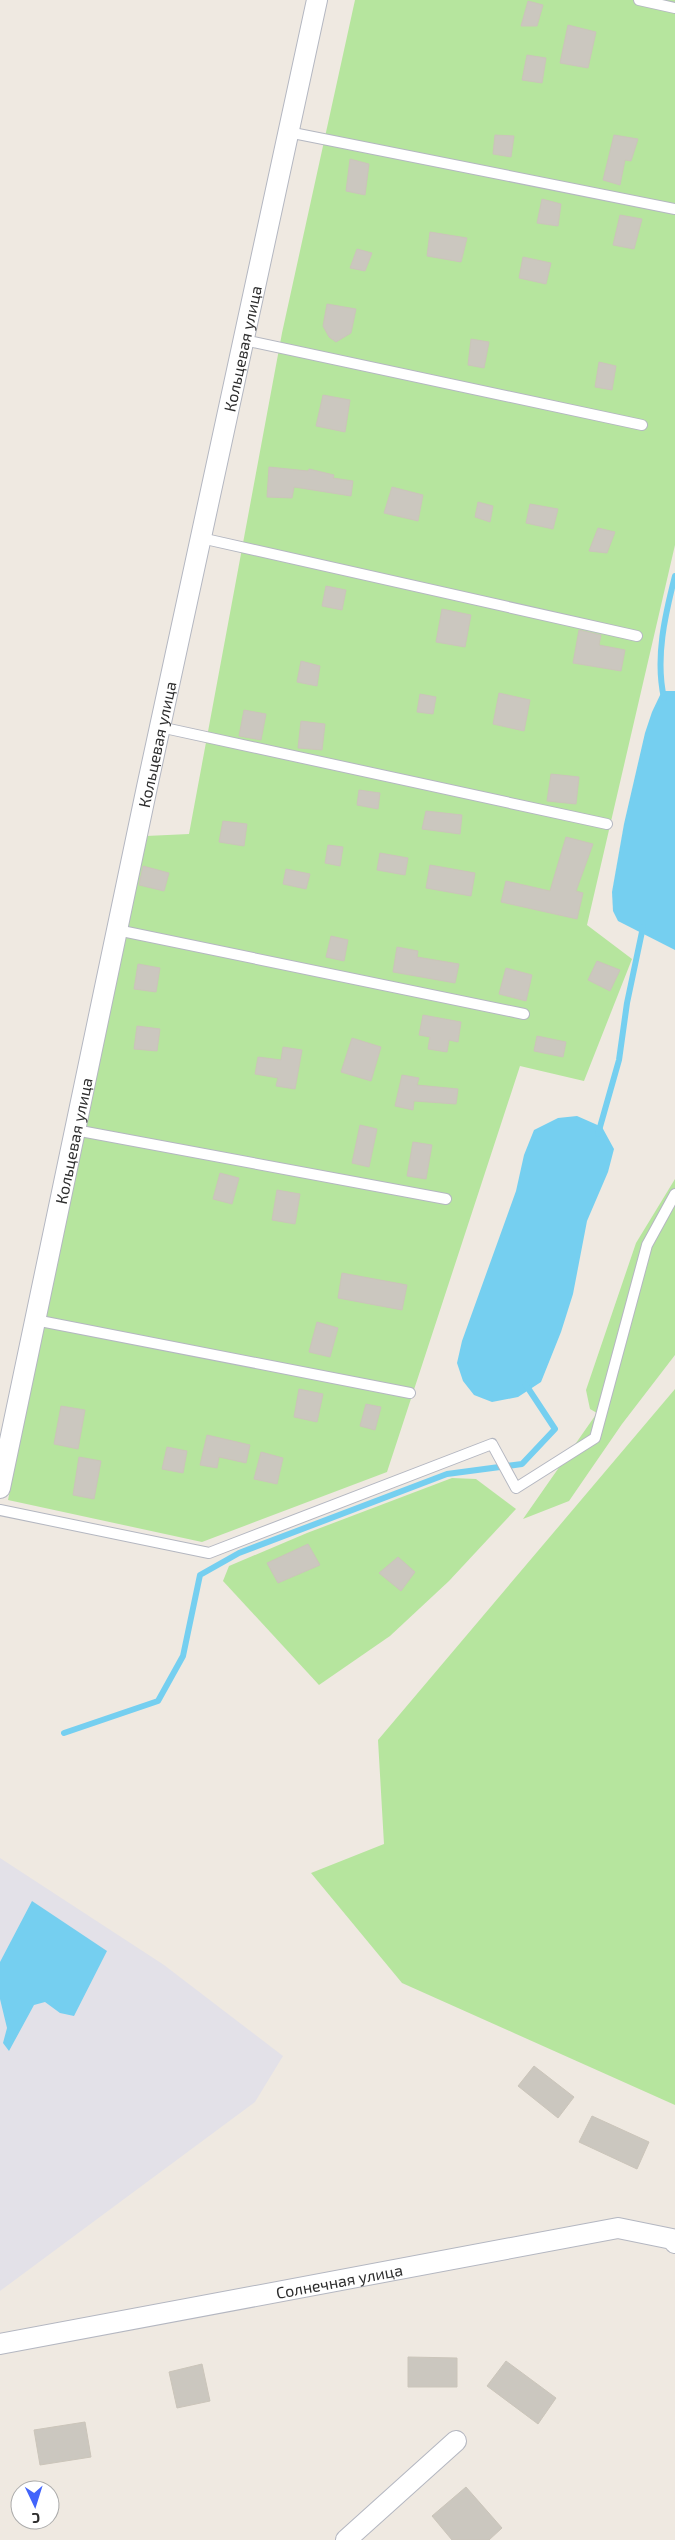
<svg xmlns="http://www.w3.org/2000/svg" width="675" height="2540" font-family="'Exo 2',sans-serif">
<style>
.industrial{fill:#e3e1e8}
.green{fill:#b6e59e}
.water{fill:#75cff0}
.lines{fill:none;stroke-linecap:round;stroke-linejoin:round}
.stream{stroke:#75cff0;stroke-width:6}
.building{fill:#cbc7bf;stroke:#cbc5ba}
.lane-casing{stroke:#b4b7c1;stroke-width:12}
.street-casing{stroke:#b4b7c1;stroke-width:22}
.lane{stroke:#fff;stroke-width:10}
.street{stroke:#fff;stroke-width:20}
.labels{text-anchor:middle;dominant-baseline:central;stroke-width:4.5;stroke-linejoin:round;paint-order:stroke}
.street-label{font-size:16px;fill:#2e2e2e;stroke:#fff}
</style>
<rect width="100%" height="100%" fill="#efe9e1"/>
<polygon class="industrial" points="0,1858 164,1965 283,2056 255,2102 0,2291"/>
<g class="green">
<polygon points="355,0 675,0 675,545 587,925 632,959 584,1081 520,1066 387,1472 202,1542 8,1500 146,836 189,834 282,333"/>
<polygon points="675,1179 675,1355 622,1424 569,1501 523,1519 597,1413 590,1409 586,1390 636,1243"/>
<polygon points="675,1389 675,2105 402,1983 311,1873 384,1844 378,1740"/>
<polygon points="452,1478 476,1479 516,1509 449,1581 390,1636 319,1685 223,1581 229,1566 307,1533"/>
</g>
<g class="water">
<polygon points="662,691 675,691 675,950 618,921 613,911 612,892 624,824 645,733 652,712"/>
<polygon points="577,1116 602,1127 614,1149 608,1172 587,1221 573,1294 561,1332 541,1382 518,1397 492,1402 474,1395 463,1381 457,1363 462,1341 516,1191 524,1155 534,1130 558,1118"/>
<polygon points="32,1901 107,1951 74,2016 60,2013 45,2002 34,2005 9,2051 3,2043 7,2028 0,1999 0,1962"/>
</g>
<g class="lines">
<g class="stream">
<path d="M664,698c-9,-40 1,-83 11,-122"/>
<polyline points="598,1134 619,1060 627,1003 643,927"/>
<polyline points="64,1733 158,1701 183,1656 200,1575 239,1553 447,1474 522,1464 555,1429 526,1385"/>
</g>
</g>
<g class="building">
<polygon points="528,1 543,5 537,26 521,26"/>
<polygon points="568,25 596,32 588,68 560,63"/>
<polygon points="527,55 546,58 542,83 522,80"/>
<polygon points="495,135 514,136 511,157 493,154"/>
<polygon points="614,135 638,139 631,161 625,160 620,185 603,180"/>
<polygon points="350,159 369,164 365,195 346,191"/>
<polygon points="542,199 561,204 558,226 537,223"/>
<polygon points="620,215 642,219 634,249 613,245"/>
<polygon points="430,232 467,238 461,262 427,256"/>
<polygon points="357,249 372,253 365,271 350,268"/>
<polygon points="523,257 551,263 546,284 519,278"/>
<polygon points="327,304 356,309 351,333 336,342 329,337 323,326"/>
<polygon points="471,339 489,342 484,368 468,365"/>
<polygon points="599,362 616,366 612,390 595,387"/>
<polygon points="323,395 350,400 345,432 316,426"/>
<polygon points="269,467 308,471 309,469 334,475 333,478 353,481 351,496 294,487 292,498 267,497"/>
<polygon points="392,487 423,495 418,521 384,513"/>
<polygon points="478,502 493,506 490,522 475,517"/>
<polygon points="530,504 558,509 553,529 526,523"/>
<polygon points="598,528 615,532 607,553 589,551"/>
<polygon points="326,586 346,590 342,610 322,606"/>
<polygon points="442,609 471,615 465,647 436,642"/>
<polygon points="579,630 601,635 599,645 625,650 621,671 573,663"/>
<polygon points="301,661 320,666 317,686 297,682"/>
<polygon points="499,693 530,700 524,731 493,724"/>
<polygon points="420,694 436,697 433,714 417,712"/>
<polygon points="244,710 266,714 261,740 239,736"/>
<polygon points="301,721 325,724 322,750 298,748"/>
<polygon points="551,774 579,777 576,804 547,801"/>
<polygon points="359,790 380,793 378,809 357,805"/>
<polygon points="426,811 462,815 460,834 422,829"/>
<polygon points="223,821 247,824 244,846 219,842"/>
<polygon points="566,837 593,844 576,891 583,893 577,919 501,902 506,881 550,891"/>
<polygon points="328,845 343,847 340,866 325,863"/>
<polygon points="380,853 408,858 405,875 377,870"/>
<polygon points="430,865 475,873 471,896 426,888"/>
<polygon points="143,866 169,873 164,891 139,885"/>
<polygon points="286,869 310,874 306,889 283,884"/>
<polygon points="331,936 348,940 344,961 326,957"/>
<polygon points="397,947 418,951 417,957 459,964 455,983 393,972"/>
<polygon points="597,961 620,970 610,991 588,980"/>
<polygon points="138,964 160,968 156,992 134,989"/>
<polygon points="506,968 532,975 526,1001 499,994"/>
<polygon points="423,1015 461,1022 458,1042 449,1040 447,1052 428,1049 430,1037 419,1035"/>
<polygon points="137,1026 160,1029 157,1051 134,1049"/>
<polygon points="537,1036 566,1042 563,1057 534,1051"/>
<polygon points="352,1038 381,1047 371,1081 341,1072"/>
<polygon points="283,1047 302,1050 295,1089 276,1086 278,1078 255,1074 258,1057 281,1060"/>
<polygon points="402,1075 419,1078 417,1085 458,1089 456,1104 414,1101 413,1110 395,1106"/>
<polygon points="360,1125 377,1129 369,1167 352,1163"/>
<polygon points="413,1142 432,1145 426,1179 407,1176"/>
<polygon points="220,1173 239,1178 232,1204 213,1199"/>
<polygon points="277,1190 300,1194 295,1224 272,1220"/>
<polygon points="342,1273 407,1285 402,1310 338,1298"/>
<polygon points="317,1322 338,1328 330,1357 309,1352"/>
<polygon points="299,1389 323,1394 317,1422 294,1417"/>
<polygon points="366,1404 381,1407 375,1430 360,1426"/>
<polygon points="61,1406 85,1410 78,1449 54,1444"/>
<polygon points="207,1435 250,1445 246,1463 219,1457 217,1468 200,1465"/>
<polygon points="167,1447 187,1451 183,1473 162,1469"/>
<polygon points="261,1452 283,1458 277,1484 254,1479"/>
<polygon points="79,1457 101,1461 94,1499 73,1495"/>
<polygon points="308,1544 320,1565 278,1583 267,1563"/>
<polygon points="398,1557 415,1572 401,1591 379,1573"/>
<polygon points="534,2066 574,2097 558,2118 518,2086"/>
<polygon points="592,2116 649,2142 637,2169 579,2142"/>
<polygon points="408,2357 457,2358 457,2387 408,2387"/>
<polygon points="506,2361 556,2398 538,2424 487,2386"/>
<polygon points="202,2364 210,2401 177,2408 169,2372"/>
<polygon points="85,2422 91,2457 40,2465 34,2430"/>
<polygon points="466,2487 502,2528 489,2540 452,2540 432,2516"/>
</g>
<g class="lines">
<g class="lane-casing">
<g id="lane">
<polyline points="639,0 675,8"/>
<polyline points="288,132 675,209"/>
<polyline points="244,340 642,425"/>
<polyline points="201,538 637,636"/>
<polyline points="160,727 607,824"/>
<polyline points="117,930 524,1014"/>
<polyline points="75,1130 446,1199"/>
<polyline points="35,1320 410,1393"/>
<polyline points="0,1510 209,1553 492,1444 516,1488 595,1438 647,1245 675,1194"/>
</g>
</g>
<g class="street-casing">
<g id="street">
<path id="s1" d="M0,1488l147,-701 170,-787"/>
<path id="s2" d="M0,2344l618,-116 54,11 3,4"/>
<polyline points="346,2540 456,2441"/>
</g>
</g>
<use href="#lane" class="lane"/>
<use href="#street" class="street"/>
</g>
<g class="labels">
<g class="street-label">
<text stroke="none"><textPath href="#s1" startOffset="1165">Кольцевая улица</textPath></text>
<text stroke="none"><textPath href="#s1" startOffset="760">Кольцевая улица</textPath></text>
<text stroke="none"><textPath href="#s1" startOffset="355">Кольцевая улица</textPath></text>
<text stroke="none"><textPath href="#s2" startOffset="345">Солнечная улица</textPath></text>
</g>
</g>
<g transform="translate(35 2505) rotate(176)"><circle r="24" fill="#ffffff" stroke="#ababab"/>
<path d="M0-4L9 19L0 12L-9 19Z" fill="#4264fb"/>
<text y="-8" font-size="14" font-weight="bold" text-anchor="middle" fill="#2e2e2e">С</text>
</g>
</svg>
